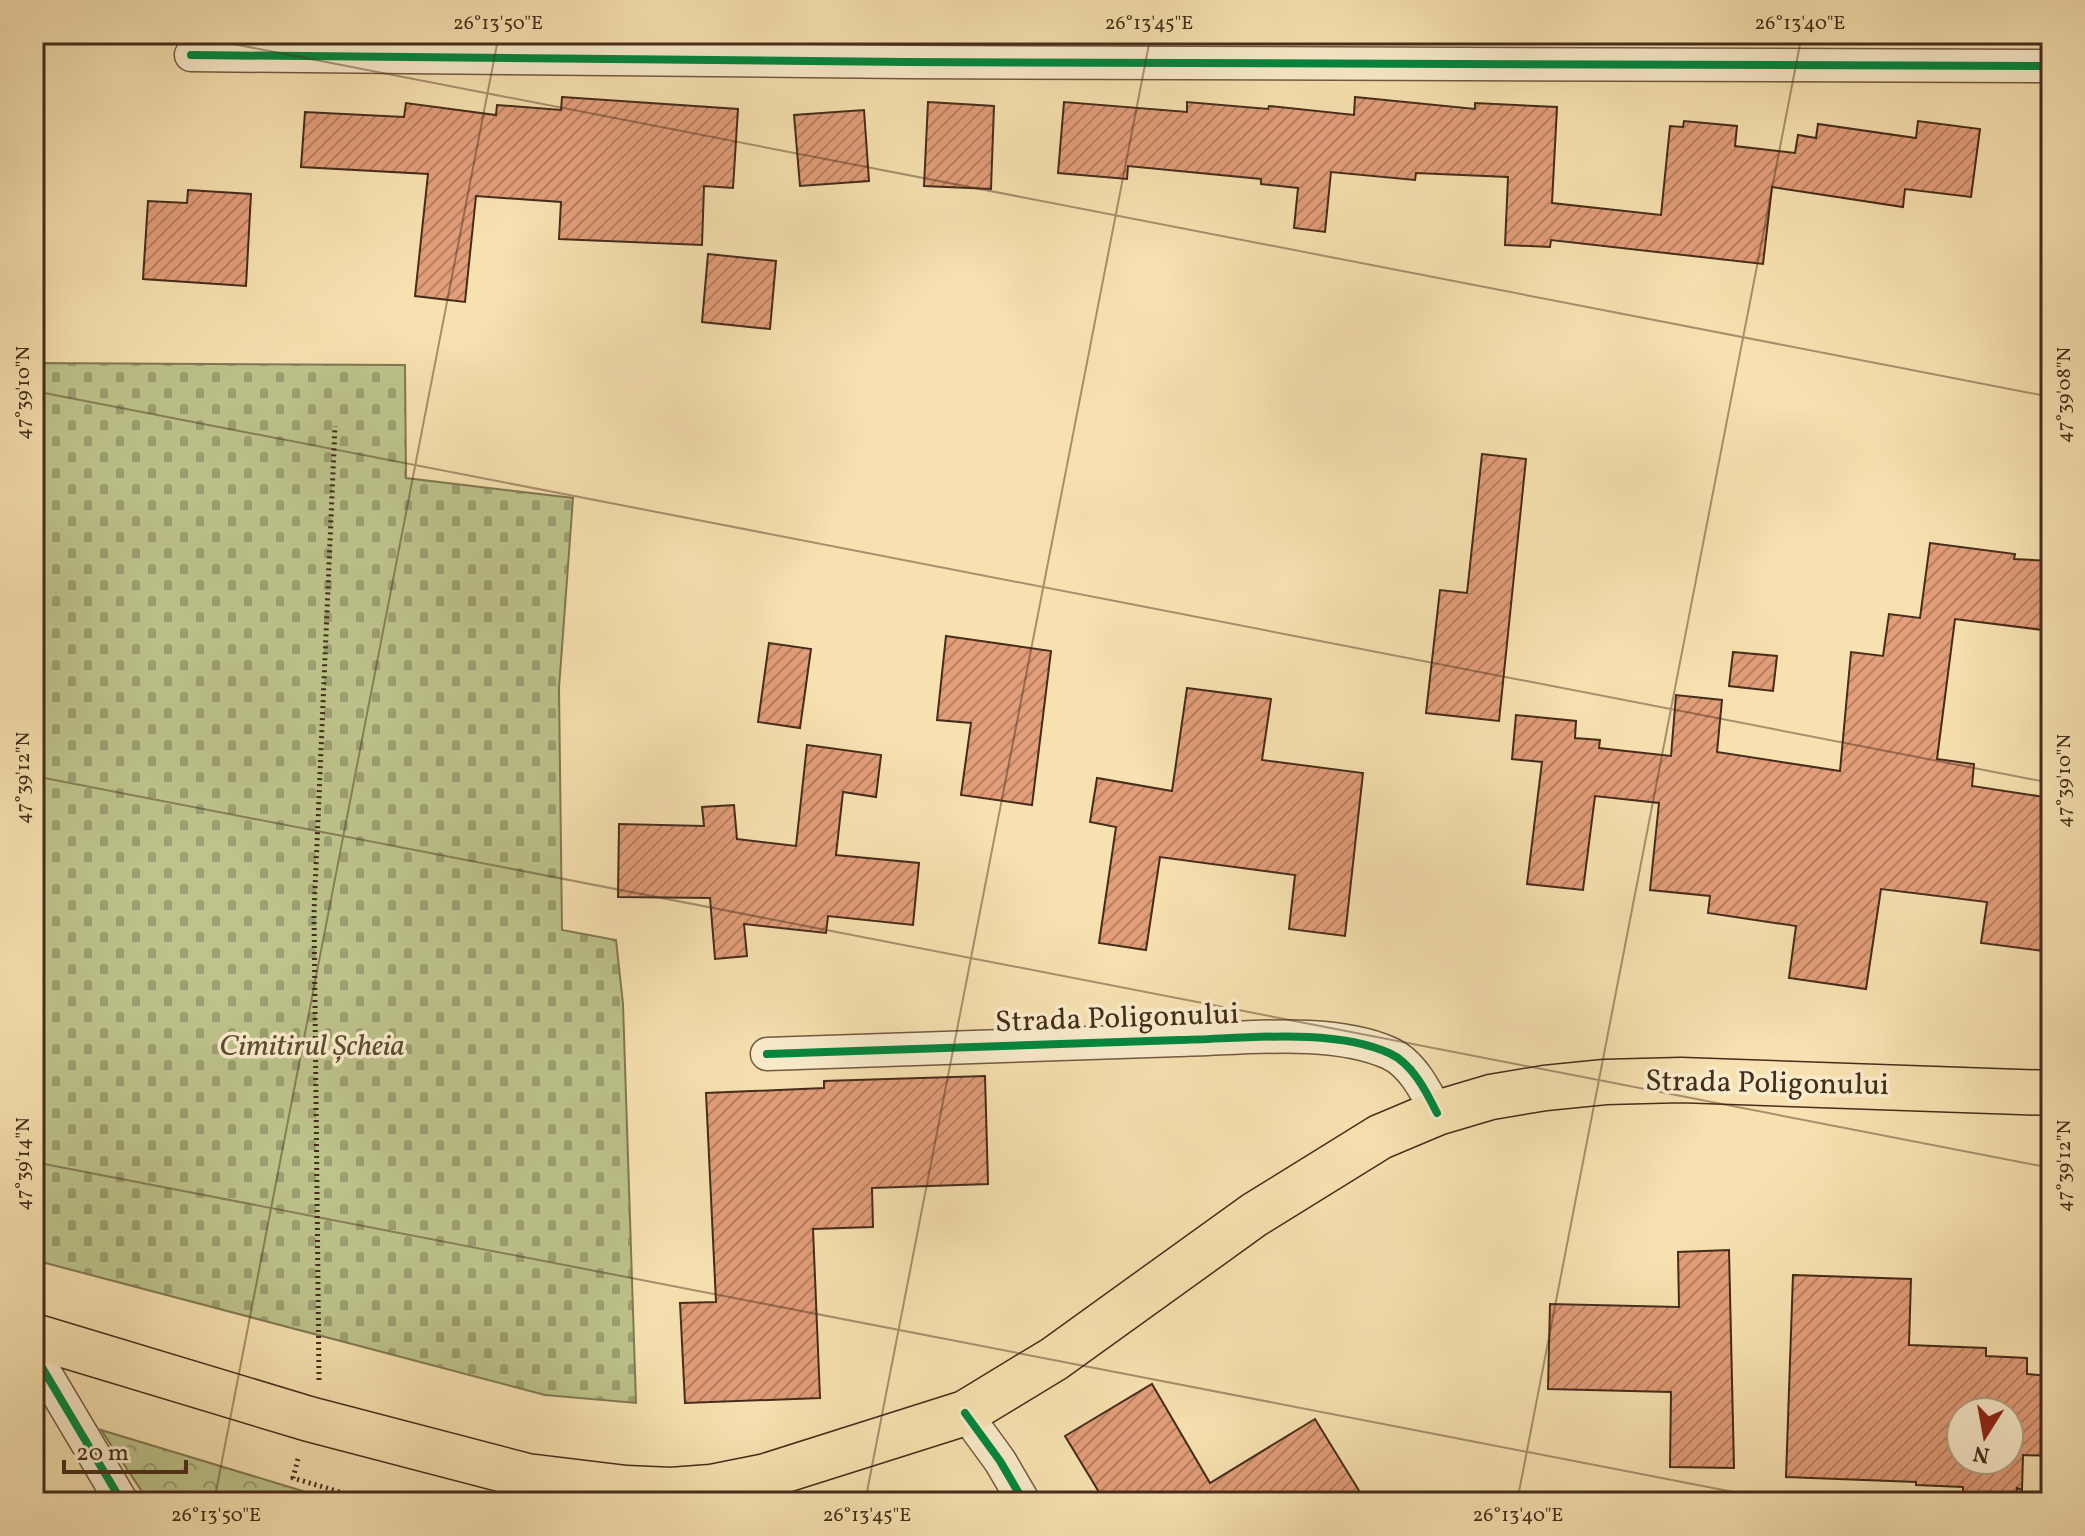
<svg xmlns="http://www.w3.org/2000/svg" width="2085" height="1536" font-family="Vollkorn,serif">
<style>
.forest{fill:url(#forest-crowns);stroke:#817853;stroke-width:2}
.cemetery{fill:url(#cemetery-stones);stroke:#817853;stroke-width:2}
.building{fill:url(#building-hatch);stroke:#452c1b;stroke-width:2;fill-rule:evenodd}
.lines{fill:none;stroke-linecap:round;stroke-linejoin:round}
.minor-casing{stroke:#725940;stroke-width:35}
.primary-casing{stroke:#452c1b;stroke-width:47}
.path{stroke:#452c1b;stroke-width:5;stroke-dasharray:2 4;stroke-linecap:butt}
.minor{stroke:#faeccc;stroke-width:32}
.primary{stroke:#f7e1b0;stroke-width:44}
.cycleway-casing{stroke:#faeccc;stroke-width:13}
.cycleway{stroke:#00873e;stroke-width:8}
.ticks{fill:none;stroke:#452c1b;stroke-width:2;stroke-opacity:0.45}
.labels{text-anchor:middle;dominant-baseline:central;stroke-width:7;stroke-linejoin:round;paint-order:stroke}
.street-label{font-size:30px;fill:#452c1b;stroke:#faeccc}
.park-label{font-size:30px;font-style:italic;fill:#5d4a31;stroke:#faeccc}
.neatline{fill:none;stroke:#452c1b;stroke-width:3}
.ticks-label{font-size:20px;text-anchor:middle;fill:#452c1b}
</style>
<defs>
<pattern id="forest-crowns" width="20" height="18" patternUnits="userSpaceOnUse" patternTransform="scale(2)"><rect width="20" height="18" fill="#bdc38b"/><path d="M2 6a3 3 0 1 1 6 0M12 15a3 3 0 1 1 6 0" fill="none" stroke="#9b9f71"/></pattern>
<pattern id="cemetery-stones" width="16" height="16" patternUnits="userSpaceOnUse" patternTransform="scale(2)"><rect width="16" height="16" fill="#bdc38b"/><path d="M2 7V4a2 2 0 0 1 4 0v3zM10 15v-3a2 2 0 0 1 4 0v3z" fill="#9b9f71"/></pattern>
<pattern id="building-hatch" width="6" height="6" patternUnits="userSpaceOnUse" patternTransform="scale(2)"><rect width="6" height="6" fill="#e29d79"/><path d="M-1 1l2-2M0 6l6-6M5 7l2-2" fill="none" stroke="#b98062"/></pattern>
</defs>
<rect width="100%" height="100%" fill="#f7e1b0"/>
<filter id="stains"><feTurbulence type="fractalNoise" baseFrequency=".0025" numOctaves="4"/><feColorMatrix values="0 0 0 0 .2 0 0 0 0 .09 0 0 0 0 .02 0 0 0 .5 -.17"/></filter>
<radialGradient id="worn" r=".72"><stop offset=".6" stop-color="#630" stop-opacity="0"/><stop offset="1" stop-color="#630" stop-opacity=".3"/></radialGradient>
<polygon class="forest" points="101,1430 339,1502 149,1502"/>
<polygon class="cemetery" points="34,363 405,365 406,478 573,498 559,688 562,930 616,940 623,1004 636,1403 545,1395 34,1260"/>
<g class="building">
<polygon points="562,97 738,109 733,188 704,186 702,245 559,239 561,202 476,196 465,302 415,296 428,174 301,167 305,112 404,117 406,103 496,115 497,105 561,110"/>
<polygon points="1355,97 1475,109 1475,103 1557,107 1552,203 1661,215 1670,126 1683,127 1684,121 1737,126 1735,146 1795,153 1798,135 1816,138 1818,124 1916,138 1918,121 1980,129 1971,197 1905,189 1903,207 1772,187 1763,264 1551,240 1550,247 1505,245 1508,177 1416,173 1415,180 1331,172 1325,232 1294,228 1298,188 1261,184 1261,179 1128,166 1127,179 1058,173 1064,102 1187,112 1187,102 1268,109 1269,106 1354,115"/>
<polygon points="928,102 994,106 991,189 924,186"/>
<polygon points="864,110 869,181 800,186 794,115"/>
<polygon points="188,190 251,194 246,286 143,279 148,201 187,203"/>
<polygon points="708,254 776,261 770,329 702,322"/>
<polygon points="1482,454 1526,459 1499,721 1426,713 1440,590 1467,593"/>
<polygon points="1930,543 2015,554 2014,559 2051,561 2051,631 1955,619 1937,759 1974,764 1972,786 2051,798 2051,952 1981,943 1987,902 1881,889 1866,989 1789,978 1796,926 1708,913 1710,896 1650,890 1659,803 1595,796 1583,890 1527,884 1542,762 1512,759 1516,715 1576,721 1575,738 1600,740 1599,748 1671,756 1676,695 1722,700 1717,752 1840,771 1851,652 1883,656 1889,614 1920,618"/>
<polygon points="946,636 1051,651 1032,805 961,795 971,723 937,720"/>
<polygon points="769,643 811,649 800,728 758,722"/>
<polygon points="1733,652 1777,656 1773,691 1729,686"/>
<polygon points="1187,688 1271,699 1262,760 1363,773 1345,936 1289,929 1295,875 1160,857 1146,950 1099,943 1116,827 1090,822 1097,778 1172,791"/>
<polygon points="807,745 881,755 876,797 843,792 836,855 919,863 913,925 828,916 826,933 744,924 747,956 715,959 710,898 618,897 619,824 704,826 702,807 734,805 737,839 796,846"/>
<polygon points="985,1076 988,1184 872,1188 873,1227 813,1229 820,1398 685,1403 680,1303 716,1302 706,1093 824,1088 824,1081"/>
<polygon points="1729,1250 1734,1468 1670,1467 1671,1392 1548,1389 1550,1304 1679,1307 1678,1252"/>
<path d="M1793,1275l118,4 -2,66 77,3v8l41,2v16l24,2v80l-28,-1 -1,35 -5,-2v14h-54v-15l-47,-2v-3l-130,-5zM1961,1412h48v48h-48z"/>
<polygon points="1152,1384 1210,1483 1315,1419 1366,1502 1105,1502 1065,1436"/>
</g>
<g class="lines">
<g class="minor-casing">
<g id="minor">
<polyline points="191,55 906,62 2051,66"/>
<path d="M767,1054c137,-4 274,-10 412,-14 62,-1 152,-13 210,13 23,10 37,38 48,60"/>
<polyline points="34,1354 122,1502"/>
<polyline points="965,1413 1000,1461 1024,1502"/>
</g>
</g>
<g class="primary-casing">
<polyline id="primary" points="34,1336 309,1419 527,1476 626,1488 671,1490 711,1487 766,1476 965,1413 1054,1359 1254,1215 1380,1137 1437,1113 1491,1097 1545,1088 1605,1082 1681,1080 2051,1093"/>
</g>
<g class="path">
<polyline points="319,1380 314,913 335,426"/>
<polyline points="298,1459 293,1478 373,1502"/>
</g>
<use href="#minor" class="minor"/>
<use href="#primary" class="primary"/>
<g class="cycleway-casing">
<g id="cycleway">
<polyline points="191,55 906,62 2051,66"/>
<path d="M767,1054c137,-4 274,-10 412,-14 62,-1 152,-13 210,13 23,10 37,38 48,60"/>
<polyline points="34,1354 122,1502"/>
<polyline points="965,1413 1000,1461 1024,1502"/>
</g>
</g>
<use href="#cycleway" class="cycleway"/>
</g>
<path class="ticks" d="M182,34l1869,363M34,391l2017,392M34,776l2017,392M34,1162l1751,340M214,1502l285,-1468M865,1502l286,-1468M1517,1502l285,-1468"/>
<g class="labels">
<g class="street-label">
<text transform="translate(1117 1019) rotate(-2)">Strada Poligonului</text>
<text transform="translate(1767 1084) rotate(1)">Strada Poligonului</text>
</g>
<g class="park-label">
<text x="312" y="1047">Cimitirul Șcheia</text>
</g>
</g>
<rect width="2085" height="1536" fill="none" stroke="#f7e1b0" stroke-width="88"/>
<g transform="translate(1985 1436) rotate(191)"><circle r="38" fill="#faeccc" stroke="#b29f85" stroke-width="2"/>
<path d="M0-6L14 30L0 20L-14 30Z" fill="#8f2418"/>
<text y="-12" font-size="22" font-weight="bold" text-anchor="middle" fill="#452c1b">N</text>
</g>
<path d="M64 1460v12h122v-12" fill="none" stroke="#452c1b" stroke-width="4"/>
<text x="76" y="1460" font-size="24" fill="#452c1b" stroke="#faeccc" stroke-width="6" paint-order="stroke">20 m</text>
<rect x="44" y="44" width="1997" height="1448" class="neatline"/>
<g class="ticks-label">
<text x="498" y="29">26°13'50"E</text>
<text x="1149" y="29">26°13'45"E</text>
<text x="1800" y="29">26°13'40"E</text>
<text transform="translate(22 393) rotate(-90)" y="7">47°39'10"N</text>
<text transform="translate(2063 395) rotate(-90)" y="7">47°39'08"N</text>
<text transform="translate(22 778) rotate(-90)" y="7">47°39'12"N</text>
<text transform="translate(2063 781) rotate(-90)" y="7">47°39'10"N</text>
<text transform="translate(22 1164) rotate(-90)" y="7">47°39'14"N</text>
<text transform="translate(2063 1166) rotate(-90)" y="7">47°39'12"N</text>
<text x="216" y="1521">26°13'50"E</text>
<text x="867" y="1521">26°13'45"E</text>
<text x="1518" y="1521">26°13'40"E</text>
</g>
<rect width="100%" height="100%" filter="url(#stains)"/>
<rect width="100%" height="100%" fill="url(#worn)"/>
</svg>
